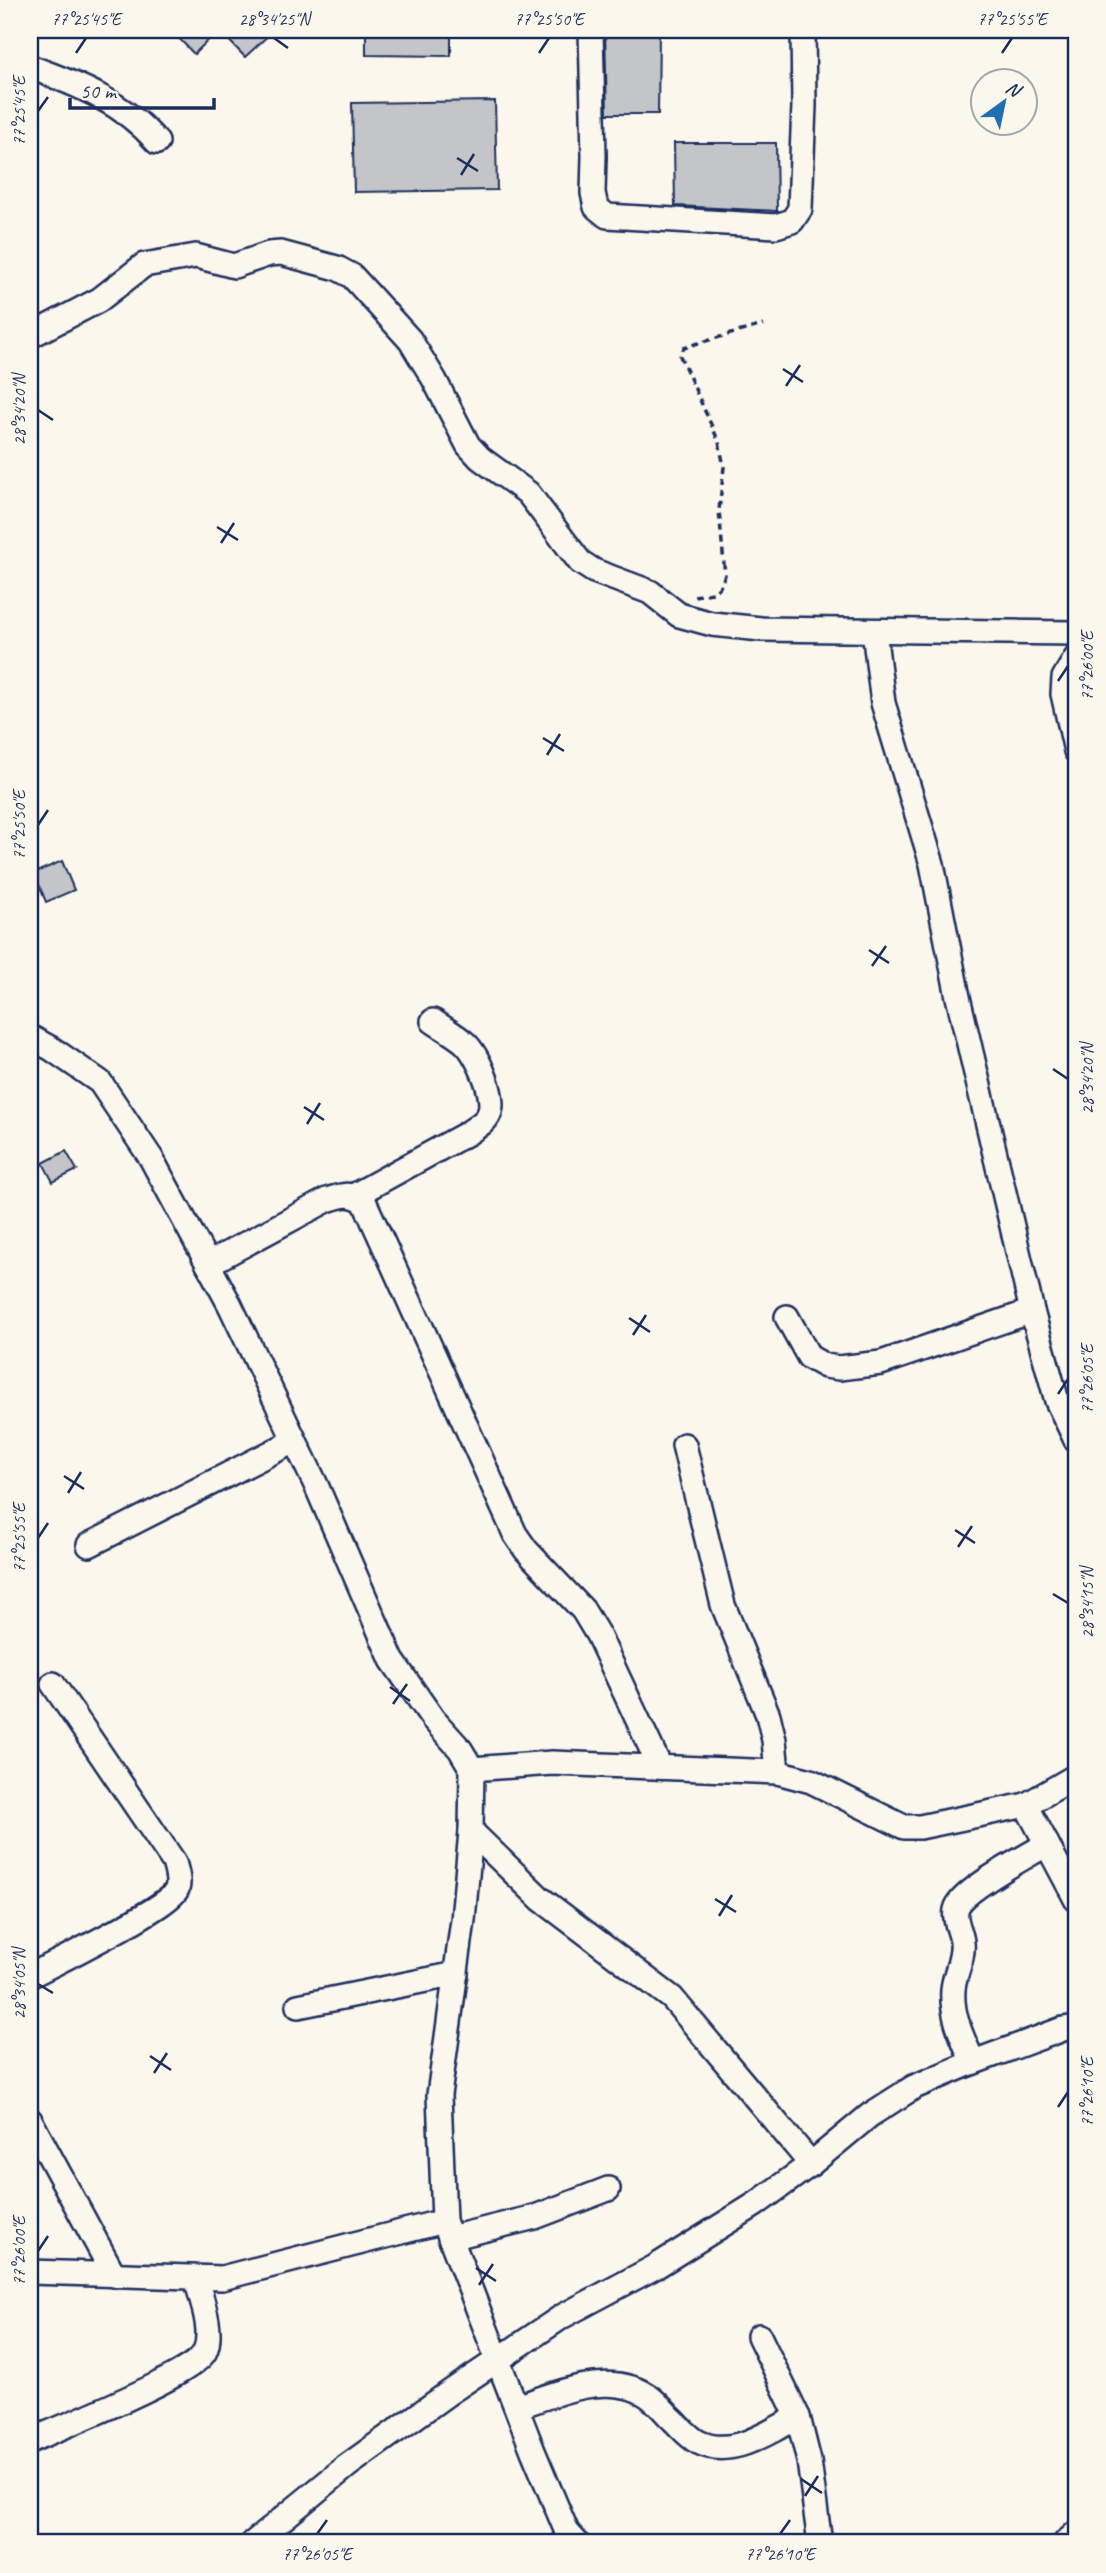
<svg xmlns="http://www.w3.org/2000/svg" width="1106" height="2573" font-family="Caveat,sans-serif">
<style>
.building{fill:#c3c5c9;stroke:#1b2f5e;stroke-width:2}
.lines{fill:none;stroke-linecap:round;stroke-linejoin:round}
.minor-casing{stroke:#1b2f5e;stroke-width:28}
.path{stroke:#1b2f5e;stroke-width:3.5;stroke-dasharray:7 5;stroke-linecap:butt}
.minor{stroke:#fbf7ec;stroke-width:23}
.ticks{fill:none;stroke:#1b2f5e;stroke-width:2.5}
.neatline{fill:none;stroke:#1b2f5e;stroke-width:2.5}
.ticks-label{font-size:18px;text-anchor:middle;fill:#1b2f5e}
</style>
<rect width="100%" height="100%" fill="#fbf7ec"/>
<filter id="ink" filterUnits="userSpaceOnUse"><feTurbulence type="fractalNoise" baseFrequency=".0143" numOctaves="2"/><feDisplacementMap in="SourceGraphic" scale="14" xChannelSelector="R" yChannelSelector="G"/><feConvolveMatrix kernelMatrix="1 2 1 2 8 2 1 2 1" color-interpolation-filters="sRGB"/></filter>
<g filter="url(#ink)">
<g class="building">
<polygon points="171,30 274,30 245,57 219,30 194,54"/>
<polygon points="366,30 451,30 451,56 366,55"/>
<polygon points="605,30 659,30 658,114 607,114"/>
<polygon points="495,101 497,190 354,192 352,103"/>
<polygon points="674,143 776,143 777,211 675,206"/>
<polygon points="62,861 74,890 46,902 34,873"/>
<polygon points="66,1151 77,1170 53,1182 43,1163"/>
</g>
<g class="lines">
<g class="minor-casing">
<g id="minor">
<polyline points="591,30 594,156 593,193 596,207 607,216 776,226 792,221 800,209 804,105 803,30"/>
<path d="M30,67c47,17 93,35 127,75"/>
<polyline points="30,336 99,300 144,265 196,256 234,266 269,254 281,253 337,268 352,276 410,340 434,379 468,445 480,458 528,493 580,562 594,571 650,592 679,615 712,624 761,629 1076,633"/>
<polyline points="874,631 883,703 932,864 958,997 1032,1311 1057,1401 1076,1440"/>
<polyline points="1076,658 1064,678 1063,694 1076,751"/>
<polyline points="30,1037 52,1049 100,1082 151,1158 230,1305 316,1485 392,1660 433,1719 460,1749 472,1769 471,1831 463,1920 439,2095 444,2221 533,2451 567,2532 577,2543"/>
<path d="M355,1195l113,-62c8,-6 17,-10 21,-19 8,-16 -11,-59 -24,-71 -9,-8 -22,-15 -32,-22"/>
<path d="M208,1264l119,-64c15,-5 23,-8 37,1l151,333 11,16 57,60 15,25 62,132"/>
<polyline points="787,1317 809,1357 825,1366 839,1368 881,1363 1032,1311"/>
<polyline points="684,1445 723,1605 768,1715 774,1740 777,1772"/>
<polyline points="89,1545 294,1441"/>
<polyline points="472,1769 552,1763 777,1772 811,1781 904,1827 920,1827 1026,1805 1076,1776"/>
<polyline points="1026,1805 1076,1899"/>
<polyline points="471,1831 541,1899 672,1998 811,2164"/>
<path d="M30,1976c23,-12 141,-70 147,-87 3,-8 -1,-19 -3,-27l-121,-178"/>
<polyline points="298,2006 456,1974"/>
<path d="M973,2062c-10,-23 -22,-46 -20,-72 1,-16 11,-31 9,-48 -1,-12 -11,-25 -4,-37 10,-18 68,-48 89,-61"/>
<polyline points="30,2120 114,2275"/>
<polyline points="450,2238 535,2217 608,2189"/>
<polyline points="30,2272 222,2278 444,2221"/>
<polyline points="759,2336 798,2417 809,2461 820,2543"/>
<path d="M517,2407c36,-12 77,-31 115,-19 17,5 27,17 38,29 9,8 17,19 28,25 34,17 70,-10 100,-25"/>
<path d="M30,2441c29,-13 166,-67 175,-90 9,-20 -4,-52 -9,-73"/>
<polyline points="253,2543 347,2466 450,2392 563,2316 655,2267 756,2204 811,2164 870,2115 914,2087 966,2065 1063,2029 1076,2027"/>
<polyline points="1065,2543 1076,2533"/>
</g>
</g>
<polyline class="path" points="694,596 713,593 720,587 725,575 719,510 724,467 719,442 680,356 684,348 695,344 763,325"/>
<use href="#minor" class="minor"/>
</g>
</g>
<path class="ticks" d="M274,38l14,10M76,53l10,-15M539,53l10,-15M1002,53l10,-15M38,111l10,-14M457,158l21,13M461,175l13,-21M783,369l20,13M786,386l14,-21M38,410l15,10M217,527l21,13M221,543l13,-20M1058,681l10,-15M543,738l21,13M547,755l13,-21M38,825l10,-15M869,950l20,13M872,966l14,-20M1053,1069l15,10M304,1107l20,13M307,1124l13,-21M629,1318l21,14M633,1335l13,-20M1058,1394l10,-15M64,1476l20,13M68,1493l13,-21M955,1530l20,13M38,1538l10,-15M958,1547l14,-21M1053,1594l15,9M390,1687l20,14M393,1704l14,-20M715,1899l21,13M719,1916l13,-21M38,1984l15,9M150,2056l21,14M154,2073l13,-20M1058,2107l10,-15M38,2251l10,-15M476,2268l20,13M479,2285l14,-21M801,2479l21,14M805,2496l13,-20M317,2534l10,-14M780,2534l10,-14"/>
<rect width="1106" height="2573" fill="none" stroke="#fbf7ec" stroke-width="77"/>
<g transform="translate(1004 102) rotate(33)"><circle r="33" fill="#fbf7ec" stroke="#a1a7b3" stroke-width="2"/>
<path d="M0-5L12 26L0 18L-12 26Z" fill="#1f6fb2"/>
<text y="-10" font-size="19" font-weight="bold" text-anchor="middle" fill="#1b2f5e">N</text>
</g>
<path d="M70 98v10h144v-10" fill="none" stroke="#1b2f5e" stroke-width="3.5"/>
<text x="80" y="98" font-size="21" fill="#1b2f5e" stroke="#fbf7ec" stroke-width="5" paint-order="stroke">50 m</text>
<rect x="38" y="38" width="1030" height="2496" class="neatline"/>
<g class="ticks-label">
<text x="86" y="25">77°25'45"E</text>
<text x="274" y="25">28°34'25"N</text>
<text x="549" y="25">77°25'50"E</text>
<text x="1012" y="25">77°25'55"E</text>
<text transform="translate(19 111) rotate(-90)" y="6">77°25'45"E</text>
<text transform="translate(19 410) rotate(-90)" y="6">28°34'20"N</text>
<text transform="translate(1087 666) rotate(-90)" y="6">77°26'00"E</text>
<text transform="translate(19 825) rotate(-90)" y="6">77°25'50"E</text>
<text transform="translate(1087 1079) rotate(-90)" y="6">28°34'20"N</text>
<text transform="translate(1087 1379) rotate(-90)" y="6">77°26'05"E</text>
<text transform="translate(19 1538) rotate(-90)" y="6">77°25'55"E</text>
<text transform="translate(1087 1603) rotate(-90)" y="6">28°34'15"N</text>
<text transform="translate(19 1984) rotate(-90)" y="6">28°34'05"N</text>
<text transform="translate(1087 2092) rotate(-90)" y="6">77°26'10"E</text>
<text transform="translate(19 2251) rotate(-90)" y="6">77°26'00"E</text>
<text x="317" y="2560">77°26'05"E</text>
<text x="780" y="2560">77°26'10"E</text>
</g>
</svg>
